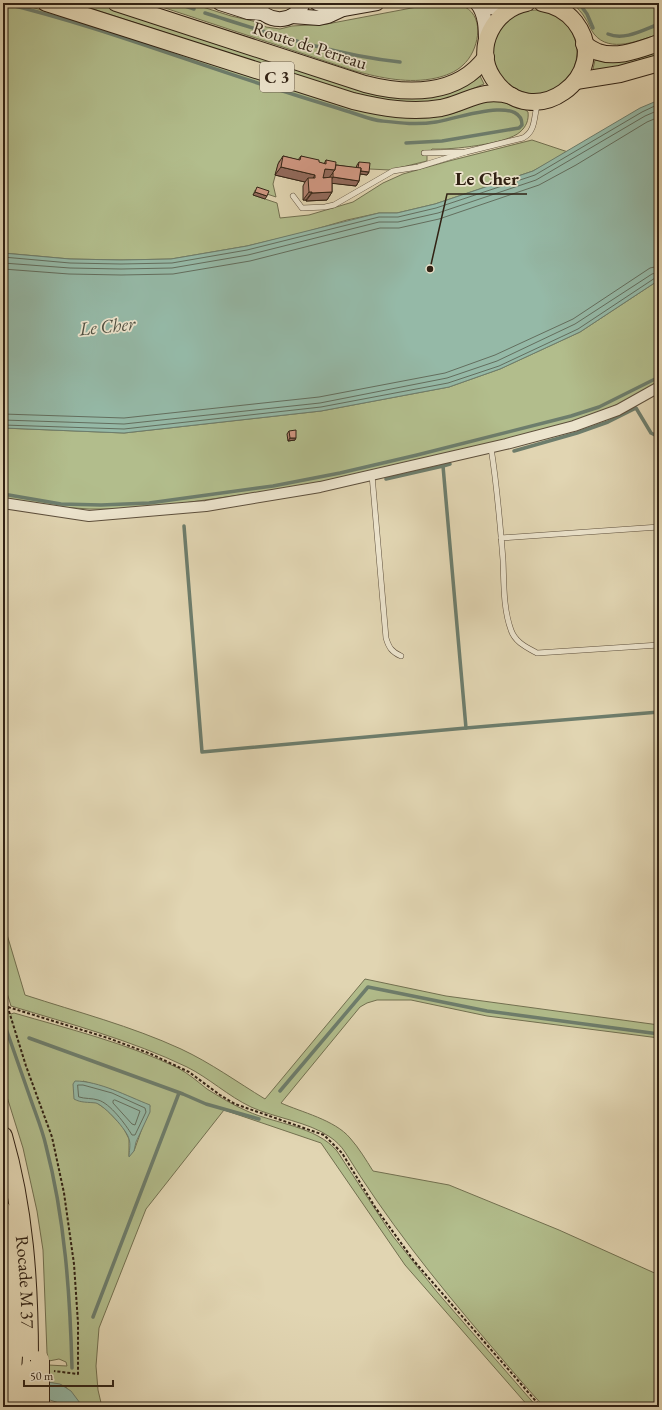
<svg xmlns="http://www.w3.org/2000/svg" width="662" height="1410" font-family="'EB Garamond',serif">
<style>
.green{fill:#b2bd8c;stroke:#727050;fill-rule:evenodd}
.water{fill:#95b9a7;stroke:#6d7d6c}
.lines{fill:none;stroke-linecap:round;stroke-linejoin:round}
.shore{stroke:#636e5e;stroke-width:1}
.stream{stroke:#6d7d6c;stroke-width:3.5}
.lane-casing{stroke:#5d4f3c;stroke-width:6}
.street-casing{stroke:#5d4f3c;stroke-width:12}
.secondary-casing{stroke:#312214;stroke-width:16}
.primary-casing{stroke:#312214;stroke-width:18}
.highway-casing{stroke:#312214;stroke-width:20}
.path{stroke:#312214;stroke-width:2;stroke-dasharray:3 2;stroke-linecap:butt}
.lane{stroke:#ece4cd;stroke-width:5}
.street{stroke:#ece4cd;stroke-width:10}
.secondary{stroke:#ece4cd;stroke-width:14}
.primary{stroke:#e1d5b2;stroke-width:16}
.highway{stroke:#e1d5b2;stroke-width:18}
.highway-bridge-casing{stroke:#312214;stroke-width:20;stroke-linecap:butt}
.highway-bridge{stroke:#e1d5b2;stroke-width:18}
.wall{fill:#b48371;stroke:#312214}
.shaded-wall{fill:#926a5c;stroke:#312214}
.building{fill:#d19883;stroke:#312214}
.labels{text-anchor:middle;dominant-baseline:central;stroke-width:3.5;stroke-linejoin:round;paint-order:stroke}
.shield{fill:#ece4cd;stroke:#695c4c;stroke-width:1}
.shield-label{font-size:17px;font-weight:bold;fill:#312214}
.street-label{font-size:18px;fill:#312214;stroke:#ece4cd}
.water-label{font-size:19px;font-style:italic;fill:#4f4f40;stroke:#ece4cd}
.leader{fill:none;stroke:#312214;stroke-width:1.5}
.callout-dot{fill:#312214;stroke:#ece4cd;stroke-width:1.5}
.callout-label{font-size:19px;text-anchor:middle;font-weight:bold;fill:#312214;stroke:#ece4cd;stroke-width:3.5;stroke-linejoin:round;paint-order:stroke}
</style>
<rect width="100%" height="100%" fill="#e1d5b2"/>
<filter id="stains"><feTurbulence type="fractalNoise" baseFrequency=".005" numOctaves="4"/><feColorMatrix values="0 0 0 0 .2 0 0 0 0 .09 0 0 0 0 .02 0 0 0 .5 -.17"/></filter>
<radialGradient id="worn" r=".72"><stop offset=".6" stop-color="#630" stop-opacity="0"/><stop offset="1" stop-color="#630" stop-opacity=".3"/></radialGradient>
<g class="green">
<path d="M3,3h13l59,16 260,84c31,8 57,16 90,15 12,-1 24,-3 35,-7 7,-3 13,-7 20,-9 17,-6 35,-1 48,10 1,8 -2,15 -8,20 -13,12 -69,18 -88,17l-5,7v5l-37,9 -41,-2 -70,-7 -6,23 3,13 -21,-7 -2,5 24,8 3,15 29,-3 44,-13 30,-19 20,-9 46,-13 83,-21 36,12 -35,19 -98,33 -38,9h-18l-32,7 -45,13 -55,13 -76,13 -50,1 -51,-1 -67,-6z"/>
<polygon points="75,3 96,3 369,91 480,76 484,84 450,98 428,103 389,102 350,93"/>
<path d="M150,3h40l41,13 26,6 9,5 14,2 12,-3 35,-2 111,-21c9,1 18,0 27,4 21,11 13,45 -2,58 -7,7 -18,11 -27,13 -27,6 -55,0 -81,-7z"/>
<path d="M574,3h85v31c-19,6 -49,20 -65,0 -4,-5 -5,-11 -9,-16 -3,-6 -8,-9 -11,-15z"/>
<circle cx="535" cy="52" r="42"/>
<polygon points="659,50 659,55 625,66 595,70 593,69 595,60 608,62"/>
<polygon points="659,280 659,382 619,404 591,415 546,430 324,483 170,505 119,509 89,509 61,507 3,498 3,428 124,433 321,411 449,387 500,369 580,332"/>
<path d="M3,921l22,74c52,17 106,31 156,54 30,14 56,33 84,50l100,-120 81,17 213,29v13l-172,-22 -76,-16h-34l-10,3 -7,4 -79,96c20,9 54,17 69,35 9,10 16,22 23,33l76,14 110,45 100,45v132h-115c-20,-22 -40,-46 -59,-68 -51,-60 -99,-120 -140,-187 -4,-6 -9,-11 -15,-15 -21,-15 -55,-19 -79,-30 -23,-11 -42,-29 -64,-40 -56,-27 -117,-43 -176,-61l-8,-26z"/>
<path d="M3,1003l2,5 6,6 3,-1c55,16 112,30 164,55 11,6 19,13 29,21 13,8 26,16 40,22 28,13 69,15 90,40l55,84 45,57 100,115h-8l-124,-142 -84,-122 -97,-33 -78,99 -47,119 -3,38 2,24 4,17h-19l-18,-21 -17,-4v-17l19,1 -1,-4 -7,-3 -10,2 -2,-8 -4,-103 -6,-39 -14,-63 -20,-64zM83,1081l30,9 37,16 -16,45 -5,5v-17l-6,-12 -16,-17 -10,-7z"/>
</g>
<g class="water">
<polygon points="659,100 659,280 580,332 500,369 449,387 321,411 124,433 3,428 3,253 70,259 121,260 171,259 247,246 379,213 397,213 435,204 533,171 640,108"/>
<path d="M75,1081c24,0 52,15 75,24v7l-14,30 -2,9 -5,6c0,-5 2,-13 0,-18 -2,-9 -24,-33 -33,-36 -8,-1 -15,0 -22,-4l-1,-15z"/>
<polygon points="3,1375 60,1384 71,1391 83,1407 64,1407 59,1403 47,1399"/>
</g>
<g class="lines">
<g class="shore">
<polyline points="3,257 70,263 121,264 172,263 247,250 379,217 398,217 436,208 535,175 642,112 659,104"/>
<polyline points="3,263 70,268 121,269 172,268 248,255 379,222 398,222 438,213 536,180 645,116 659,110"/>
<polyline points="3,269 69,274 121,275 173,274 250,261 380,228 399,228 439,219 539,185 576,165 647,122 659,117"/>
<polyline points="3,414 124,418 319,397 445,373 495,355 573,319 650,268 659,266"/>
<polyline points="3,420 124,424 320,403 447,378 497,361 575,324 652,274 659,272"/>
<polyline points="3,425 124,429 321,407 448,383 499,366 578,329 655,278 659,277"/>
<path d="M78,1085h5l29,8 33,15 1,4 -11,23h-3c-6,-10 -22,-32 -34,-35 -6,-2 -13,-1 -19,-3z"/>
<polygon points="115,1100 140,1111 135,1125 132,1124 113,1103 113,1101"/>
</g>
<g class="stream">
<path d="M3,3c96,23 189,60 283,89 21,7 42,13 64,20 10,3 21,8 32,9 18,2 35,4 54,1 16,-2 86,-28 86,3l-3,3 -77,13 -36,2"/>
<polyline points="176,3 194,9"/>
<polyline points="579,3 587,14 593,28"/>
<path d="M205,13c64,20 128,42 195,49"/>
<path d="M608,34c16,7 35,-4 51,-10"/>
<polyline points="657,444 659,448"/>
<polyline points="514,451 577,433 608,422 636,408 651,433 659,437"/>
<polyline points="443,466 450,464"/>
<polyline points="386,479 443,466 466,728"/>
<polyline points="3,494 61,504 101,505 149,503 273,486 340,473 417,455 571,416 599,407 659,377"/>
<polyline points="184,526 202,752 466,728 659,712"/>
<path d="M3,1020c10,28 19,55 29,83 5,14 11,29 14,43 19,73 24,148 26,222"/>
<polyline points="29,1038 183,1094 206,1104 259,1119"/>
<polyline points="280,1091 368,987 487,1011 659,1034"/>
<polyline points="93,1317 179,1093"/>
</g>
<g class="lane-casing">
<g id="lane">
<path d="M424,153l42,-1 57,-14c14,-8 10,-22 15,-35"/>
<polyline points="293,196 302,208 325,207 334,205 393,171 418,167 466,152"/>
<path d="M491,448c6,37 9,74 12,112 1,22 0,48 8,70 4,12 15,17 26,23l122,-8"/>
<path d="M372,475l14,163c3,10 6,14 15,18"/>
<polyline points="501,538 659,527"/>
</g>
</g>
<g class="street-casing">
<polyline id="street" points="3,503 89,516 206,506 320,487 506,444 574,426 618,410 659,387"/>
</g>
<g class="secondary-casing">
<g id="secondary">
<polyline points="220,3 248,12 262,13"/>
<path d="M255,3c10,21 39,22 48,0"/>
<polyline points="317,3 328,7 343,9"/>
<path d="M477,3c9,11 9,26 9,40"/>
<path d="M479,3c12,7 24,5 37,3"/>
<polyline points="292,16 319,18 328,16 343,9 377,3"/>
</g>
</g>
<g class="primary-casing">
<g id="primary">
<path d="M46,3l307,98c29,7 58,12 88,7 28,-6 40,-21 71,-12"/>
<path d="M116,3l249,81c42,11 93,12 121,-27"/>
<path d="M527,3c-33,6 -54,45 -34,75 38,59 123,-3 82,-56 -8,-10 -20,-17 -33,-19"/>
<path d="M584,44c5,3 9,6 14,8 20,7 42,-3 61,-9"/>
<polyline points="576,81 620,74 659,63"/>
</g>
</g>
<g class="highway-casing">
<g id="highway">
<path id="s1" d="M3,1136c21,72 26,147 26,222"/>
<path d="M3,1211c8,48 9,96 10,145"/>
</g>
</g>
<g class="path">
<polyline points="3,992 26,1066 52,1137 64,1193 74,1264 78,1323 78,1374 54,1371"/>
<polyline points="8,1007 108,1038 151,1054 189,1072 220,1095 235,1104 324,1135 342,1153 375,1207 414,1261 541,1407"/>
</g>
<use href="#lane" class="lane"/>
<use href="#street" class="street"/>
<use href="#secondary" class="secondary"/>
<use href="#primary" class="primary"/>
<use href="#highway" class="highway"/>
<g class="highway-bridge-casing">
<g id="highway-bridge">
<polyline points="40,1360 40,1403"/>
<polyline points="10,1399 13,1356"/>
<polyline points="27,1401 29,1370"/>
</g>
</g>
<use href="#highway-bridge" class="highway-bridge"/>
</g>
<g class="wall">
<polygon points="283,156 298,160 301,156 324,164 326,160 336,165 356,168 357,165 359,162 369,172 367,175 360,174 359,181 356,186 332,183 332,192 327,200 306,201 306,200 303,200 303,186 305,182 275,175 278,164"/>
<polygon points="289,431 295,440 288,441 287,434"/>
</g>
<g class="shaded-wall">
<polygon points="281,167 315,175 310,183 308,178 305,182 275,175"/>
<polygon points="325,169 335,170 329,178 320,177"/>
<polygon points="357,171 369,172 367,175 355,173"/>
<polygon points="333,177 359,181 356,186 329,183"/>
<polygon points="255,192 267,196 265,199 253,195"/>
<polygon points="309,192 312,192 306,200 303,200"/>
<polygon points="332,192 327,200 306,201 312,193"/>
<polygon points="290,438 296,438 295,440 288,441"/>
</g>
<g class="building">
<polygon points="283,156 300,160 301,156 319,160 319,162 326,164 326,160 336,162 335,170 325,169 323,178 332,177 332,192 312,193 312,192 309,192 308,178 315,178 315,175 281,167"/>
<polygon points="359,162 370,163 369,172 361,171 361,168 358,168"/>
<polygon points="336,165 361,168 359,181 333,177 333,172 335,170"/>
<polygon points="257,187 269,191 267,196 255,192"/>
<polygon points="296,430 296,438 290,438 289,431"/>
</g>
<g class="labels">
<rect class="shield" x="260" y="62" width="34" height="30" rx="3"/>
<g class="shield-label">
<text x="277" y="77">C 3</text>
</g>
<g class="street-label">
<text transform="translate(310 45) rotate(18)">Route de Perreau</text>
<text stroke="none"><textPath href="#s1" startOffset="148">Rocade M 37</textPath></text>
</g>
<g class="water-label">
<text transform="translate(107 326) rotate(-6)">Le Cher</text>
</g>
</g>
<path class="leader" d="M430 269L447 194H527"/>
<circle class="callout-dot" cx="430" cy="269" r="4"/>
<g class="callout-label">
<text x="487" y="185">Le Cher</text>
</g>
<rect width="662" height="1410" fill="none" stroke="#e1d5b2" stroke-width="16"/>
<rect x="4" y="4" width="654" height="1402" fill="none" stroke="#312214" stroke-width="2"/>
<rect x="8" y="8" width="646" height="1394" fill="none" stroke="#312214"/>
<path d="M24 1380v6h89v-6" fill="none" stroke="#312214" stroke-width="2"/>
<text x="30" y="1380" font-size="12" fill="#312214" stroke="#ece4cd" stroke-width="3" paint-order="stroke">50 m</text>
<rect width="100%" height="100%" filter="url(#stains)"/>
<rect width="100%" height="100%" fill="url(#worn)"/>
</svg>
